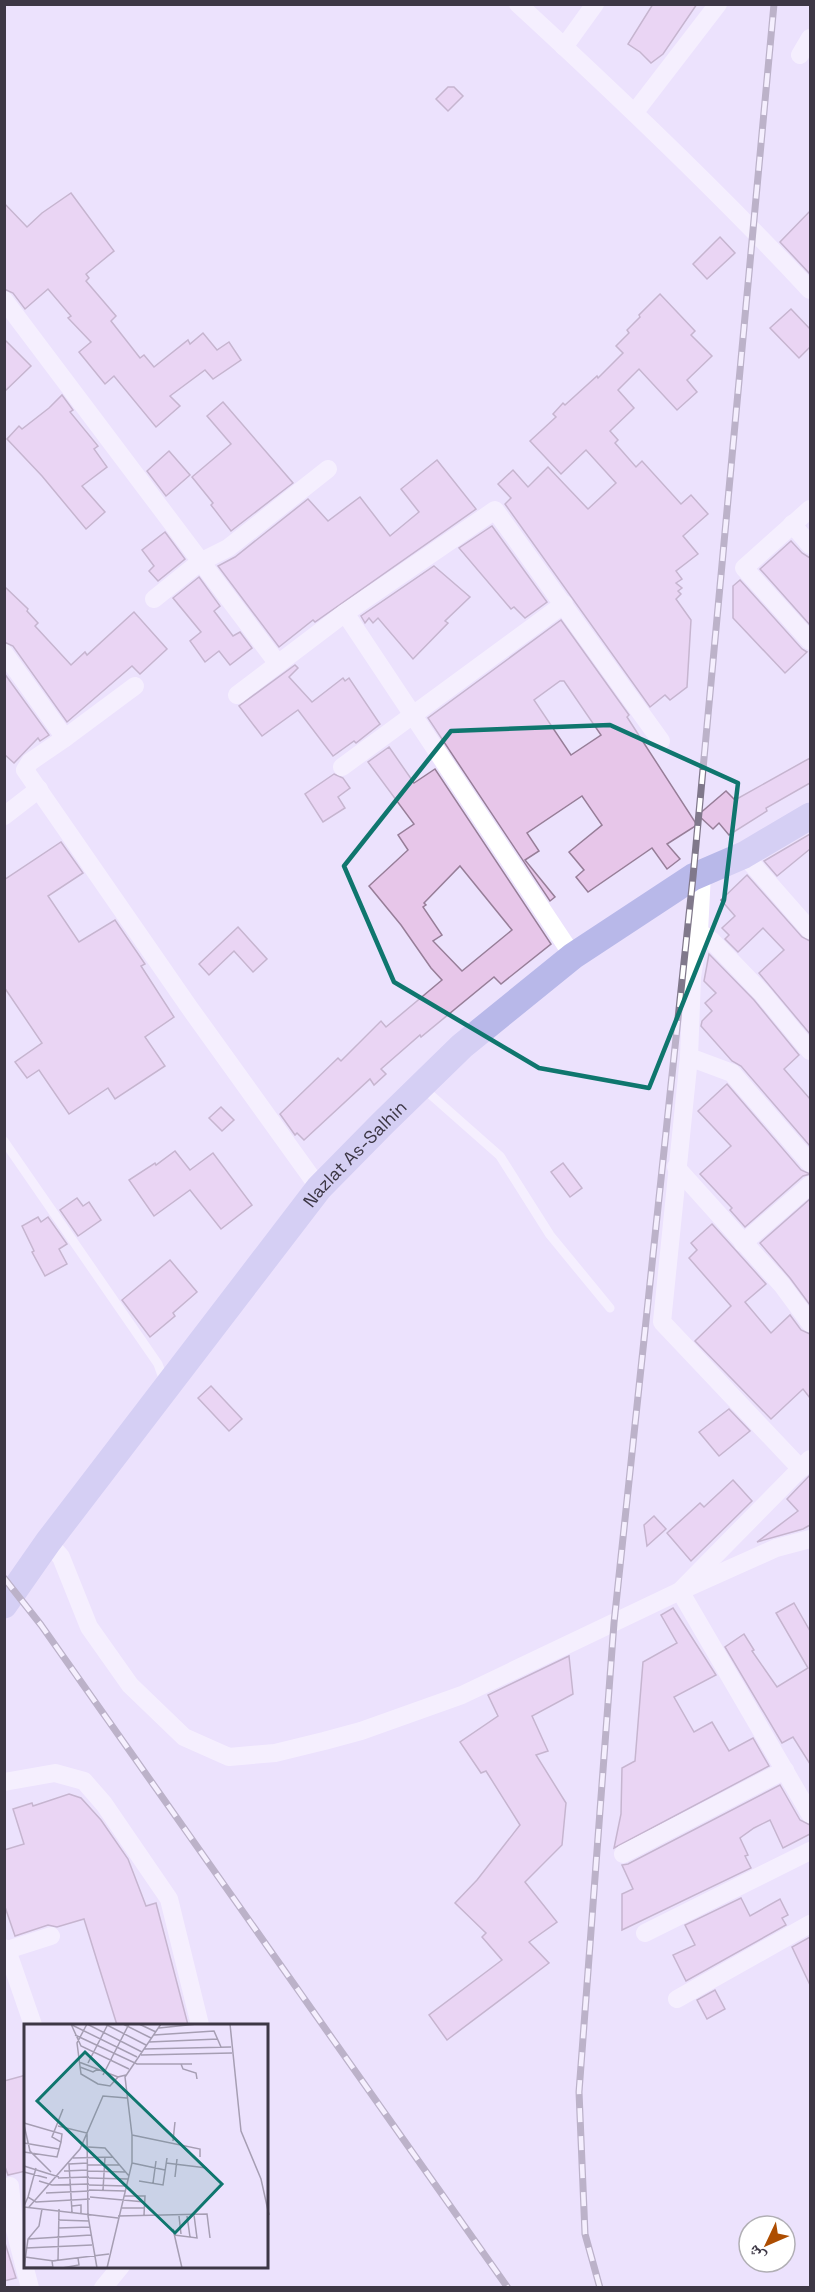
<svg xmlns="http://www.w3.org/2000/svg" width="815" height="2292" font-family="'Space Grotesk','Noto Naskh Arabic',sans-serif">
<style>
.building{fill:#e7c6e9;stroke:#977e98;stroke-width:1.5;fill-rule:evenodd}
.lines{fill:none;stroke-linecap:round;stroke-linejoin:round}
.service{stroke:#fff;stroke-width:9}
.minor{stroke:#fff;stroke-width:18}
.primary{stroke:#b8b8e9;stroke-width:27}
.rail-casing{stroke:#80788b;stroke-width:7}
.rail{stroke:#fff;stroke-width:4.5;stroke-dasharray:14;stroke-linecap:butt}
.marked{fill:none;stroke:#0f766e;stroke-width:4.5;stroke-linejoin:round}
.labels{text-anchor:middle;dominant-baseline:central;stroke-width:4.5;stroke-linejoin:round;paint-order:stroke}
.street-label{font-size:18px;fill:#3d3745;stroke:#fff}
.inset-road{fill:none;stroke:#a69eb3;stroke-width:1.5}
.view{fill:#0f766e;fill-opacity:0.15;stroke:#0f766e;stroke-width:3}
.inset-edge{fill:none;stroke:#3d3745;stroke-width:3}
</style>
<rect width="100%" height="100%" fill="#ece2fd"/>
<g class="building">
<polygon points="653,4 697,4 663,54 651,63 640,52 628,44"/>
<polygon points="448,87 454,87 463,96 448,111 436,99"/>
<polygon points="71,193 114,251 86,274 89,278 86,281 116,316 111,321 140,358 144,355 154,367 188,340 190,344 203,333 217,350 229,342 241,360 213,379 205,370 170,396 180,406 156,427 114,376 105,384 79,352 91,342 68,318 71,316 48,289 25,309 13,293 4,289 4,203 27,227 42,213"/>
<polygon points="810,211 810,274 780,242"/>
<polygon points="720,237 735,253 707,279 693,264"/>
<polygon points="660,294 695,331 691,335 712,356 687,380 697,392 677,410 639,369 618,390 634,408 610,431 618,440 615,443 636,467 642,461 681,504 691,495 708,514 683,536 698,554 676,571 682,579 676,583 682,588 678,591 681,594 676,599 691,620 687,687 670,700 665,695 650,707 505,504 511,498 498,484 513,470 528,487 548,467 588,509 616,483 586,450 561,474 530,441 556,417 553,414 563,403 565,405 597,376 598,378 623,353 616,346 629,333 627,330 640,317 639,315"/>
<polygon points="791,309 810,329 810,347 799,358 770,328"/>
<polygon points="4,339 31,366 4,392"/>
<polygon points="62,395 73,410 70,412 98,446 94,449 107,467 82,486 105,512 86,529 42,476 7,439 19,426 22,429 49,408"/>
<polygon points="223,402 293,483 231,531 211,505 213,503 192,477 231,444 207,416"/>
<polygon points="169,451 190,475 166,496 147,471"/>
<polygon points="437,460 476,509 315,622 313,620 279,647 218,566 235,557 308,499 328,521 360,497 390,536 419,512 401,489"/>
<polygon points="492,526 547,602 525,618 514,607 511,609 459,548"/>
<polygon points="165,532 185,559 158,581 149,571 154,566 142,550"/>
<polygon points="791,541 802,553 810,558 810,625 760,569"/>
<polygon points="434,566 470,597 445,621 448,623 413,659 378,618 373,623 369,618 365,623 361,616"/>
<polygon points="199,577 220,606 214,611 233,636 240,632 252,648 230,665 219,651 205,662 190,641 201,632 173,598"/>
<polygon points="740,580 802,649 807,652 785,673 733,618 733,586"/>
<polygon points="4,586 28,609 27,611 38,623 35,626 71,665 85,652 87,655 134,612 167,649 140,674 132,666 67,722 13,646 4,642"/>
<path d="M561,620l68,95 -2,2 70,108 -30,19 13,15 -13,10 -15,-21 -64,44 -12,-15 8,-7 -15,-18 33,-27 -20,-29 -55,37 12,18 -14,9 30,37 -5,4 -122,-183zM560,681h4l37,54 -30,20 -37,-55z"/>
<polygon points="295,665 298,668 289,677 312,702 343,678 345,681 349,678 380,724 356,743 354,741 333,756 298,710 262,736 239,706"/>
<polygon points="4,673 49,735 40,741 38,738 14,763 4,754"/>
<path d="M389,747l25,36 21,-14 116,175 -50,40 -7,-7 -73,60 -1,-2 -39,34 5,5 -12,11 -4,-6 -66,61 -7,-7 -2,2 -15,-21 58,-56 3,3 40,-40 5,6 56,-47 -11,-12 -30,-43 -32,-39 39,-36 -10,-15 16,-11 -46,-62zM460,866l52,64 -50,41 -29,-30 9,-6 -19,-28 3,-2 -2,-2z"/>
<polygon points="810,758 810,783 766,808 767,811 729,835 719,823 713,829 698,815 726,791 735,800"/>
<polygon points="334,774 343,778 350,788 338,797 345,808 323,822 305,794"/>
<polygon points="810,834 810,849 777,876 764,861"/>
<polygon points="61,842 83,873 48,896 79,942 115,920 145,964 141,966 174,1017 145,1037 165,1066 115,1099 108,1088 69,1114 39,1070 27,1078 15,1062 42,1043 4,987 4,880"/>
<polygon points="747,875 802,937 810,941 810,1034 759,973 784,950 763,928 738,952 725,939 729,935 722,928 735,916 721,900"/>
<polygon points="238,927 267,959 253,972 234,951 209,975 199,964"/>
<polygon points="709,954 754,1000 799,1055 784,1069 810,1099 810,1146 741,1066 732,1061 701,1026 702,1021 712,1011 705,1003 716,993 704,981"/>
<polygon points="727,1084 801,1170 810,1174 803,1176 745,1227 730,1210 732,1208 700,1174 731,1146 698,1111"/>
<polygon points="221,1107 234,1120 222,1131 209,1118"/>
<polygon points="175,1151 190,1170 213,1153 252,1205 221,1229 190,1190 154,1216 129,1180 155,1163 156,1165"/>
<polygon points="563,1163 582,1188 570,1197 551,1172"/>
<polygon points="77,1198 83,1206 89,1202 101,1220 78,1236 60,1210"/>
<polygon points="810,1199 810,1305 790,1278 760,1243"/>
<polygon points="38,1217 41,1222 48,1217 67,1244 59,1249 67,1264 45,1276 32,1252 34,1251 22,1226"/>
<polygon points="712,1224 766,1284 745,1302 771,1333 790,1315 801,1330 810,1334 810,1398 803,1389 771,1419 695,1341 731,1306 689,1258 697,1250 691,1243"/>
<polygon points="170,1260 197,1292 173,1313 175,1316 150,1337 122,1300"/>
<polygon points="211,1386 242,1419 229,1431 198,1398"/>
<polygon points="729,1409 750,1431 719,1456 699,1432"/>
<polygon points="810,1475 810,1525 803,1529 757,1542 798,1511 787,1499"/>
<polygon points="733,1480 752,1501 691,1561 667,1533 700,1503 704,1507"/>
<polygon points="654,1516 666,1529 647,1546 644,1525"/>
<polygon points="794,1603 810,1631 810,1764 793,1737 782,1743 725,1647 744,1634 754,1650 752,1651 777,1687 808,1668 776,1613"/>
<polygon points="673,1608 716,1675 674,1697 694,1732 712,1722 729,1751 753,1738 769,1766 614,1848 621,1814 622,1768 635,1761 643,1662 677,1643 661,1615"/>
<polygon points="569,1656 573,1694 532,1716 548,1751 536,1755 566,1803 562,1845 525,1882 557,1922 529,1942 549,1963 447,2040 429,2015 502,1960 482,1937 486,1933 455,1903 477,1880 520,1825 486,1771 481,1773 460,1742 498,1716 488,1695"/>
<polygon points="780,1785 800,1820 810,1825 810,1834 783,1848 770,1820 754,1828 740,1838 748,1855 745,1856 751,1868 622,1930 622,1894 633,1889 622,1865 628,1864"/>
<polygon points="69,1794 81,1798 101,1820 128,1859 146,1906 156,1903 188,2025 117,2025 84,1919 57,1927 48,1925 15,1936 4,1904 4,1850 24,1844 13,1809 32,1803 33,1806"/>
<polygon points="741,1898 750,1916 780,1899 788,1915 782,1918 786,1925 686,1981 673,1955 695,1945 685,1925"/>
<polygon points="810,1937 810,1985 792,1947"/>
<polygon points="715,1990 725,2009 707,2019 697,2000"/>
<polygon points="26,2075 26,2171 8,2175 4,2164 4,2081"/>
<polygon points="4,2240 16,2278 4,2281"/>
</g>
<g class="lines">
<g class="service">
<polyline points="423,1088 500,1156 550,1235 610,1308"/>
<polyline points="4,1141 158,1364 165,1384"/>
</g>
<g class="minor">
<path d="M518,4c101,93 199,186 292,286"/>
<polyline points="564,47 595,4"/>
<polyline points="800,55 810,38"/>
<polyline points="635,112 718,4"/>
<polyline points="4,300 278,664"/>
<polyline points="810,509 744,568 810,641"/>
<polyline points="792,524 810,545"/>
<polyline points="154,599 200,562 228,548 328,469"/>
<polyline points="345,613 573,956"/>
<polyline points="4,653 65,738 30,762 25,770 189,1007 319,1188"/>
<polyline points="237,695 345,613 495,510 661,741"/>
<polyline points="65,738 135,686"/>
<polyline points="342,767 564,604"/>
<polyline points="4,816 39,789"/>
<polyline points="744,855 810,930"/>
<polyline points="702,873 699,932 692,977 689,1057 662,1322 801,1469"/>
<polyline points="699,932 712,941 762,993 810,1051"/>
<polyline points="689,1057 732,1073 810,1163"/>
<polyline points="676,1167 782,1285 810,1323"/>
<polyline points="743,1243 810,1185"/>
<polyline points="810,1459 680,1591 810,1814"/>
<polyline points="48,1542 61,1557 89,1627 130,1685 184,1737 229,1757 275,1753 324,1741 361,1731 462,1695 680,1591 776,1548 810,1539"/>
<polyline points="4,1782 55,1773 84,1781 104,1804 169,1899 200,2025"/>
<polyline points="623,1854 785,1770"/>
<polyline points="645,1933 810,1851"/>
<polyline points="4,1948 7,1950 33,2025"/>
<polyline points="4,1951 51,1936"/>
<polyline points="677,1999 810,1924"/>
<polyline points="10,2186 14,2226 30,2288"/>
<polyline points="103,2288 121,2266"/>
</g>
<path class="primary" id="s1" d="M4,1605l44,-63 271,-354 64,-65 79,-77 111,-90 120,-79 51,-22 66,-39"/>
<g class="rail-casing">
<g id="rail">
<polyline points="4,1578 41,1625 508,2288"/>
<polyline points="600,2288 585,2234 579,2092 614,1623 693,877 774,4"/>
</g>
</g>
<use href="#rail" class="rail"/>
</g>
<path d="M0 0H815V2292H0ZM610,725l128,58 -14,117 -75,188 -110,-20 -145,-86 -50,-116 107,-135z" fill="#ece2fd" fill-opacity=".55" fill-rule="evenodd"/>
<path class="marked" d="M610,725l128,58 -14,117 -75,188 -110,-20 -145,-86 -50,-116 107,-135z"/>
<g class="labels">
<g class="street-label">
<text stroke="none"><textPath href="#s1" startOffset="572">Nazlat As-Salhin</textPath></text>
</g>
</g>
<g transform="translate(24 2024)">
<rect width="244" height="244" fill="#ece2fd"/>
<path class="inset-road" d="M47,0l10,22 48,23M63,0l-10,19 4,31 17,10 12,2 8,-9 8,-2M63,0l55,28M81,0l41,21M99,0l28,14M115,0l17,8M206,0l11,107 20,48 8,36M48,1l65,32M135,4l38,-4M51,11l62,29h55M130,11l60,-4 7,16M125,18l69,-3M120,25l87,-2M117,31l91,-2M55,38l39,15M64,39l19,-37M157,40l2,5 13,4 1,6M56,43l13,5 5,-3M79,51l26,-51M0,99l38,11 -1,8M0,101l6,26 21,21M34,102l29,7 1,83 9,52M108,111l68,14v8M149,117l2,-19M0,119l35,6M64,123l17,1 24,28M0,128l33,5 4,-15 -9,-5 11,-28M49,134l40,-1M108,139l33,7M142,139l41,5M64,141h31M0,142l35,11M40,147l24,-1M64,147l37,1M0,148l23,6M151,153l2,-18M34,154l31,-1M65,154l39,1M15,157l13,4 37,-1M115,157l24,4 4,-27M129,159l3,-22M65,161l37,1M65,166l36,1M79,166l2,-33M22,169l43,-2M100,172h21l-1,19M4,173l8,-29M66,173l55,5M0,182l4,-9 8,5 54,-3M48,182l9,-1v9M0,183l94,11M5,183l51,-58 23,-53 24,2M98,184h22M48,188l-3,-48 19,-1M94,192l89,-2 3,24M155,192l2,18M163,192l3,21M34,196l31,1M34,204l32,-1M149,205l9,39M150,211l23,3 -3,-23M4,215l63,-4M2,224l66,-3M1,233l29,4M34,237l1,-52M0,243h29M0,244l4,-29 11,-13 3,-17M29,244l-1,-7 57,-7M38,244l17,-3 -1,-7M83,244l25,-105v-28l-7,-58 36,-53"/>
<path class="view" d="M61,28l137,132 -47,49 -138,-132z"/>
<rect width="244" height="244" class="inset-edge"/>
</g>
<rect width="815" height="2292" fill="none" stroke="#3d3745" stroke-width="12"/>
<g transform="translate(767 2244) rotate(226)"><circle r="28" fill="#ffffff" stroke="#b1afb5" stroke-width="1.5"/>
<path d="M0-4.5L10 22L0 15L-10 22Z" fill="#ad4d01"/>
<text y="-9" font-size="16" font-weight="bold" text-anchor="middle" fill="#3d3745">ش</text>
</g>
</svg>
